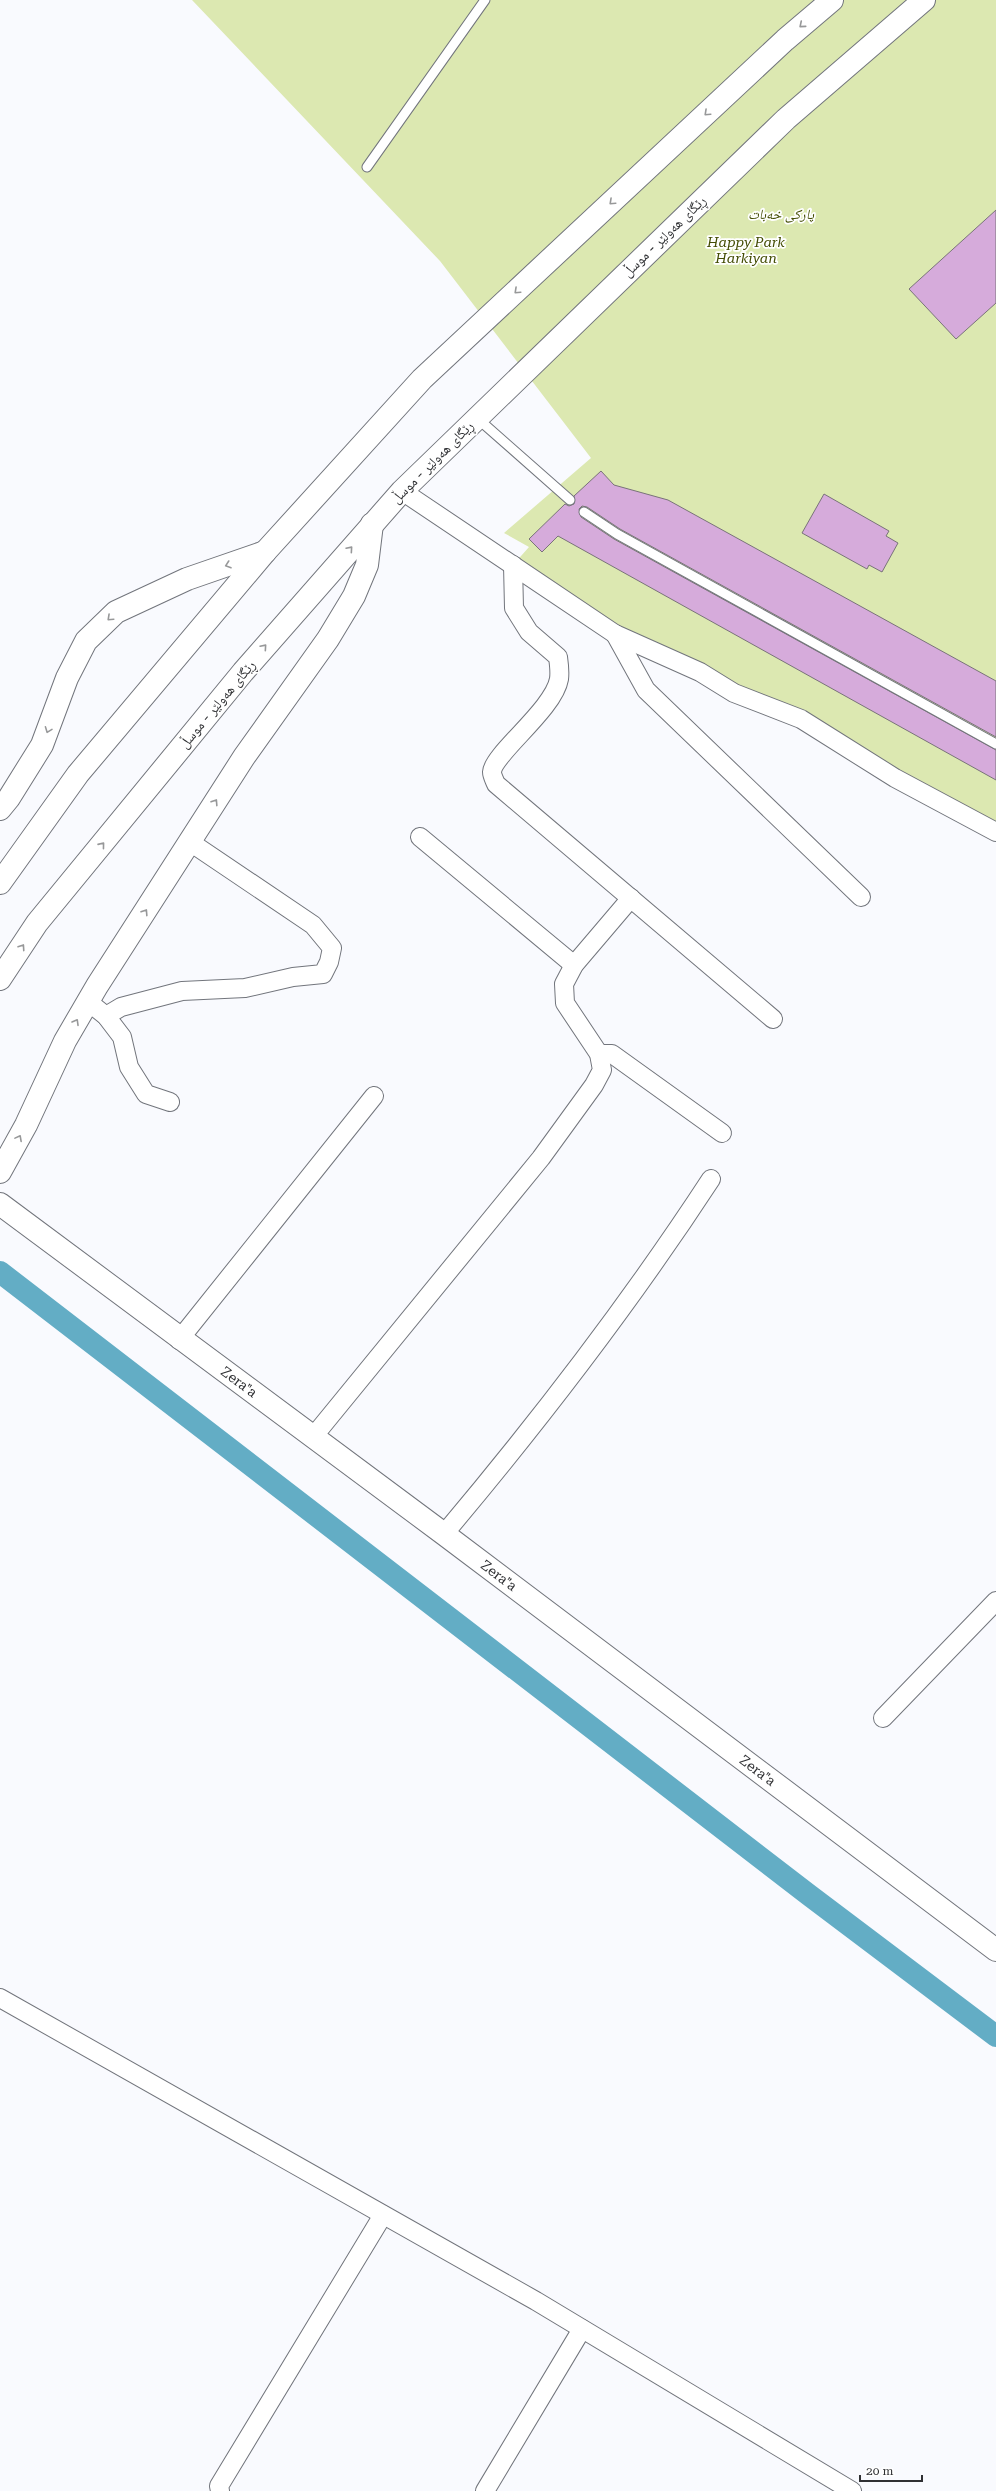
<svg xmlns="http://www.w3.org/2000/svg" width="996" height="2491" font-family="'Roboto Serif','Noto Naskh Arabic',serif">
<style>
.green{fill:#dce8b1}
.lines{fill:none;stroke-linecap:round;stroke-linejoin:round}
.canal{stroke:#63adc5;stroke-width:22}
.building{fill:#d6abdb;stroke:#797379}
.lane-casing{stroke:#72757c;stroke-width:11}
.street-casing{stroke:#72757c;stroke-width:20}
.secondary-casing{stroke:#72757c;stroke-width:24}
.highway-casing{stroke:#72757c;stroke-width:24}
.lane{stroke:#fff;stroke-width:9}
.street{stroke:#fff;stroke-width:18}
.secondary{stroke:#fff;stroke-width:22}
.highway{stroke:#fff;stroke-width:22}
.oneway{stroke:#979899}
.labels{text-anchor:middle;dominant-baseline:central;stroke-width:3.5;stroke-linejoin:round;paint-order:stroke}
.park-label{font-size:14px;font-style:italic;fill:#434c03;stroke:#fff}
.street-label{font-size:14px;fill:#2f3033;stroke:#fff}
</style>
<rect width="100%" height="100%" fill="#f9fafe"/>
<polygon class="green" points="192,0 996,0 996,839 513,565 529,547 504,533 591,458 440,261"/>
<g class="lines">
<polyline class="canal" points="0,1272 809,1895 996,2036"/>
</g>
<g class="building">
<polygon points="996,210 996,303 956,339 909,289"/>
<polygon points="601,471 614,485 668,500 996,681 996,737 620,529 587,507 582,506 579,509 581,517 614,539 996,750 996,780 558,536 542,552 529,539 565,504 569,506 574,504 574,496"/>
<polygon points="824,494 889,531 886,536 898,543 882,572 869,565 867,569 802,533"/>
</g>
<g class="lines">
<g class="lane-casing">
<g id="lane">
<polyline points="367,167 485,0"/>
<polyline points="477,418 570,500"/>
<polyline points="584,512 617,534 996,744"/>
</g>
</g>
<g class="street-casing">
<g id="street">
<polyline points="402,491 615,634 700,672 734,693 801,719 895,778 996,832"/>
<path d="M513,565l1,43 15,24 29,25c1,7 2,15 1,22 -5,30 -66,75 -67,93 0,4 3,9 4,12l277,235"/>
<polyline points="615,634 646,690 861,897"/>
<polyline points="420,837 574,965"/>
<polyline points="96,1008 106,1016 122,1037 129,1067 146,1094 170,1102"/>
<polyline points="106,1016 121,1007 182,991 245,988 293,977 323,974 329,962 332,948 313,925 190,842"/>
<polyline points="599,1054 612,1054 722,1133"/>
<polyline points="179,1340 374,1096"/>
<polyline points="313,1437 541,1158 594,1085 602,1070 599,1054 565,1003 564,984 574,965 631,898"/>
<path d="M444,1534c96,-114 186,-231 267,-355"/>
<polyline points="883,1718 996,1601"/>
<polyline points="0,1998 536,2301 852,2491"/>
<polyline points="220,2491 219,2486 383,2215"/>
<polyline points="485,2491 582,2329"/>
</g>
</g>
<g class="secondary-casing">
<g id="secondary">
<path id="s1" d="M0,1204l444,330 552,416"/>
</g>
</g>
<g class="highway-casing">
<g id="highway">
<polyline points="0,809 9,798 42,745 67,678 86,641 116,612 187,579 265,552"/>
<polyline points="0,883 78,774 265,552 422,379 785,40 832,0"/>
<polyline points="0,979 37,923 243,672 402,491 786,119 924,0"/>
<polyline points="0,1172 26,1125 65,1041 97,986 244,757 328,639 354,596 367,565 372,524"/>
</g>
</g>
<use href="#lane" class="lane"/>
<use href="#street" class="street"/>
<use href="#secondary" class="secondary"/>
<use href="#highway" class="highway"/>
</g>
<defs><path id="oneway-chevron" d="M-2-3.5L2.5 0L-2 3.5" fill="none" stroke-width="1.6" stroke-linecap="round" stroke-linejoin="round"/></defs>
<g class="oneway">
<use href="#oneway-chevron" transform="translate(802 25) rotate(140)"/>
<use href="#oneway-chevron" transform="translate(707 113) rotate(137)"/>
<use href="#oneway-chevron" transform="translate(612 202) rotate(137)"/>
<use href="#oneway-chevron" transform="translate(517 291) rotate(137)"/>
<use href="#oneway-chevron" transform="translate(350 549) rotate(-49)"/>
<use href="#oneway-chevron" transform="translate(228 565) rotate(161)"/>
<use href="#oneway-chevron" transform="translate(110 618) rotate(137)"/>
<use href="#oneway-chevron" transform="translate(264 647) rotate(-49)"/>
<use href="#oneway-chevron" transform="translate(48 730) rotate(111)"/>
<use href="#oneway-chevron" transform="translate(215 802) rotate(-57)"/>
<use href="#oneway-chevron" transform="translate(102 845) rotate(-51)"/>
<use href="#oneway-chevron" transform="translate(145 912) rotate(-57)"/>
<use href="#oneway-chevron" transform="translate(22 947) rotate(-56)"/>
<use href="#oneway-chevron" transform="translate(76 1022) rotate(-60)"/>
<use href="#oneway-chevron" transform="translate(19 1138) rotate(-62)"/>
</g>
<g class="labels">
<g class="park-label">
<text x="781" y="214">پارکی خەبات</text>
<text x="746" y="242">Happy Park<tspan x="746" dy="16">Harkiyan</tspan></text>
</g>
<g class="street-label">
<text transform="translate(664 236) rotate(-44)">ڕێگای هەولێر - موسڵ</text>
<text transform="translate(432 462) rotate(-45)">ڕێگای هەولێر - موسڵ</text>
<text transform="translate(217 704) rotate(-50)">ڕێگای هەولێر - موسڵ</text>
<text stroke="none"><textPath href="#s1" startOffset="298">Zera"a</textPath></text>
<text stroke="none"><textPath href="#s1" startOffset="622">Zera"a</textPath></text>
<text stroke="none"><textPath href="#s1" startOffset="946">Zera"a</textPath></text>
</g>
</g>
<path d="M860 2475v6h62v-6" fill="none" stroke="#2f3033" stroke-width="2"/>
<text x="866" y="2475" font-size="12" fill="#2f3033" stroke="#ffffff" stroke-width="3" paint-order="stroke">20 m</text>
</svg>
